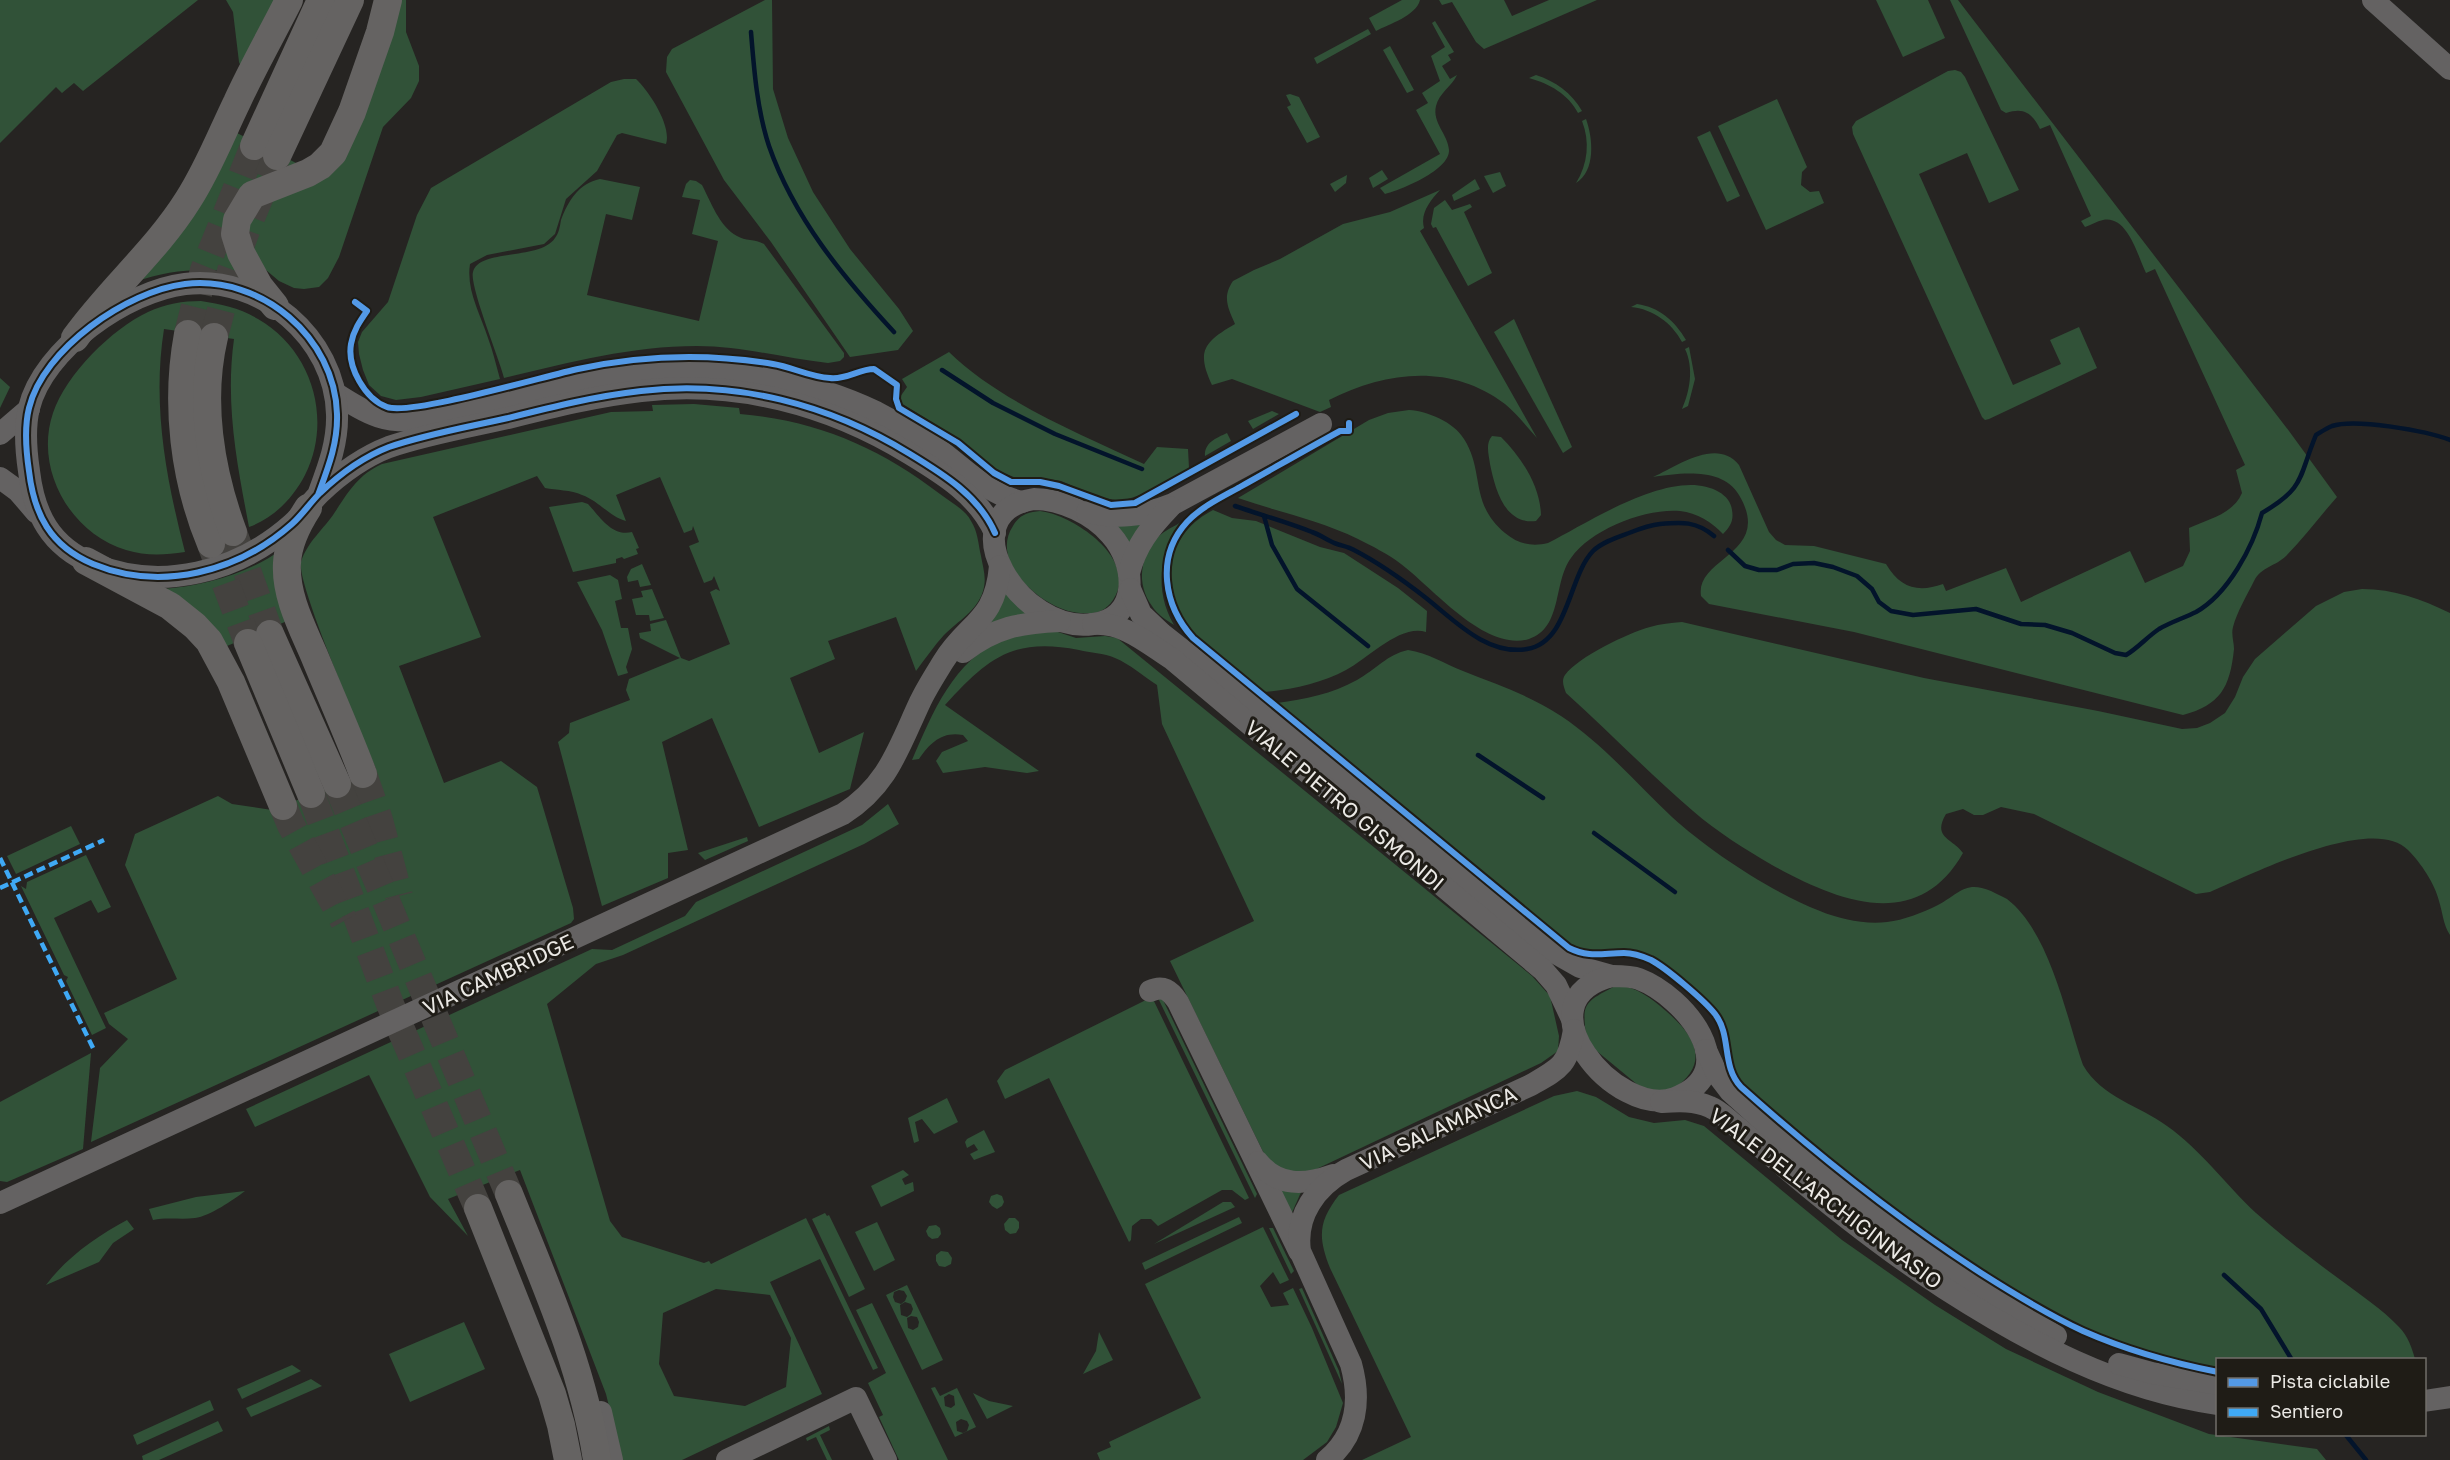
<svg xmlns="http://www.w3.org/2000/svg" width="2450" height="1460" font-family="'Golos Text',sans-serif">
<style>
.green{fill:#315238;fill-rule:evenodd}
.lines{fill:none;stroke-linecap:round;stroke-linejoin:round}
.stream{stroke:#03142b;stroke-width:4.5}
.major-tunnel{stroke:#44423f;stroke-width:28;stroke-dasharray:28 14;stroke-linecap:butt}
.minor{stroke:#646262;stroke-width:22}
.major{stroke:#656362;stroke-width:28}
.quiet{stroke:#3fa9f5;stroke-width:4.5;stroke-dasharray:9 4.5;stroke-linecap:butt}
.cycleway-casing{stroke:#1f1c16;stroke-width:10}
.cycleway{stroke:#5399e6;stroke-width:6}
.labels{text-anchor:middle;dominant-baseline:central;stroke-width:6;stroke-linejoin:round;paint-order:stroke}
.street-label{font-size:21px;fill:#ebe9e5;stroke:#1f1c16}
</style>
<rect width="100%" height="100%" fill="#262422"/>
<g class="green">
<polygon points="0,0 198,0 83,91 74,83 62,93 56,87 0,143"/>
<polygon points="226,0 289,0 247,81 239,62 233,12"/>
<polygon points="398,0 406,0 406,32 419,66 419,81 411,98 383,127 339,257 328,278 319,287 304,289 294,288 279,281 254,260 247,227 258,206 313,185"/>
<polygon points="765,0 772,0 773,89 788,138 813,192 850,249 899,309 913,331 898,350 850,357 771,242 724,180 666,72 667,57 672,49"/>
<path d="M1402,0h18c-4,16 -31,24 -44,31l-7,-13z"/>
<polygon points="1439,0 1504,0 1512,16 1549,0 1597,0 1484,49 1476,42 1452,2 1442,5"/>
<polygon points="1876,0 1928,0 1945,38 1903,57"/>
<path d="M1950,0h8l331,431 48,66c-17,19 -33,41 -51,59 -10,10 -25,11 -32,25 -7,14 -17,31 -21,46 -2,7 1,15 1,22 -4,39 -14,56 -51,66l-329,-83 -145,-28 -8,-8c-6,-39 73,-42 38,-101 -16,-28 -59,-22 -86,-18 24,-11 64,-40 86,-12l30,67 7,8 9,5 29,1 72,18c14,24 32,29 57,20l3,7 60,-23 15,34 109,-51 15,32 38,-17 7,-15 -1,-23c20,-9 44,-14 53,-35l-6,-23 9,-5 -90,-196 -9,4c-8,-16 -18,-58 -43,-53 -6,1 -12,5 -18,7l-4,-6 10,-5 -41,-91 -10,4c-8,-16 -16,-22 -34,-16l-5,-3z"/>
<path d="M1435,21l19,31 -6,3 3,5 -9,6 8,13 7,-4c-5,11 -18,18 -21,31 -4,17 12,28 13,44 1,20 -48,40 -64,44l-5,-6 60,-34 -24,-44 12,-7 -6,-10 18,-12 -9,-25 14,-9 -13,-24z"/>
<polygon points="1368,29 1371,34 1317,64 1314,58"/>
<polygon points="1390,46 1414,90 1407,93 1383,50"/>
<polygon points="1955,70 1961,72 1965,77 2019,190 1989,203 1967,153 1919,174 2013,385 2061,364 2050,340 2079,327 2097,368 1989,419 1985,420 1982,417 1853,134 1852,127 1856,121 1948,71"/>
<path d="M1536,75c19,6 36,18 46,36l-4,2c-10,-19 -28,-29 -49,-35z"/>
<path d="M624,79h12c13,12 36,47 30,65l-44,-11 -5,2 -20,36 -31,28 -11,35 -11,10 -57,11 -17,9c-4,26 10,49 18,74 5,13 8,27 12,41l-79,18 -25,3 -15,-4 -12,-11 -6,-15 -4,-16 -1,-12 4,-10 26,-30 29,-87 14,-27 180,-106z"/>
<polygon points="1290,94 1299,97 1320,137 1307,143 1287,107 1291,105 1286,95"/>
<polygon points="1777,99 1807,167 1802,172 1801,185 1810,192 1819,191 1824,203 1766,230 1718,126"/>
<path d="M1586,119c7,19 10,52 -10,64 12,-19 14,-42 6,-62z"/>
<polygon points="1710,131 1740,196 1727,202 1697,137"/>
<path d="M237,133l67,34 -58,24 -8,81c-37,-4 -68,-3 -103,10z"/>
<polygon points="1382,170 1388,179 1373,188 1369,178"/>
<polygon points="1500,172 1506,186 1493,193 1484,176"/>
<polygon points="1347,175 1346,183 1335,192 1330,184"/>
<path d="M600,179l40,8 -8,33 -26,-6 -19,81 112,26 19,-80 -26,-7 8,-34 -18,-3 4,-13 4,-4 6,1 6,4c9,17 17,41 35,51 8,5 18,3 27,8l80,109v4l-4,4 -12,2c-44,-5 -87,-17 -131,-17 -66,0 -130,17 -193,32 -5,-20 -35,-93 -31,-106 6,-24 67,-11 82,-34 4,-5 5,-12 6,-18 7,-19 18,-37 39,-41z"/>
<polygon points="1475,179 1480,189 1454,201 1452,195"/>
<path d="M1440,190c-10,11 -20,23 -16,38l-4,3 117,207c-10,-11 -20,-24 -32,-34 -54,-41 -119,-33 -176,-4l2,7 -11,5 -88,-33 -20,6c-16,-34 -8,-43 23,-61 -7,-16 -13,-27 -2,-43l21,-11 26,-11 63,-35 47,-12z"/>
<polygon points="1445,200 1452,210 1470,204 1472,207 1464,212 1492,273 1468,286 1436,227 1433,228 1431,224 1434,208"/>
<path d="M201,301c20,3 39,7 57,18 54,31 75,100 47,156 -12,23 -31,43 -56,52 -12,-63 -24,-123 -15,-188l-70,-10c-12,76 2,149 21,223 -21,3 -39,4 -59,-2 -56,-17 -92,-81 -73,-137 13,-39 59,-84 95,-101 17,-8 35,-11 53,-11z"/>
<path d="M1637,304c22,3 38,17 49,36l-4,2c-10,-19 -29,-33 -51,-35z"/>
<polygon points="1514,319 1572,447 1563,453 1494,332"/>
<path d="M1689,347l6,32 -7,27 -6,3c8,-18 12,-41 3,-60z"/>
<path d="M949,352c50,49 131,82 195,112l13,-17 31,2 1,19 -49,27 -18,6 -24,-4 -37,-16 -20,-3h-25l-17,-7 -45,-35 -53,-33 -1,-6 7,-10 -5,-8z"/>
<polygon points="0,378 10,387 0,408"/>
<path d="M694,404l45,4 1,6c78,7 138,33 200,80 10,8 25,15 31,27 7,11 7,22 10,35 2,12 6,22 2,35 -6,20 -25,30 -39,44 -10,11 -19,24 -28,36l-20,-54 -68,24 7,18 -45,19 29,75 45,-21 -14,57 -91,38 -47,-109 -50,24 26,108 -20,3v25l-66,28 -44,-164 11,-9 1,-10 60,-23 -4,-10 3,-11 51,-21 -40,-20 -1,-5 12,-2 -1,-7 16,-4 15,38 8,3 41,-17 -20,-52 6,-3 4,2 -6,-15 -2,4 -8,3 -15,-37 10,-4 -6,-16 -1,4 -8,3 -24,-56 -44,18 10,26c-16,-4 -27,-20 -44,-26 -11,-5 -26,-5 -37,-7l-8,-12 -104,41 48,120 -82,29 45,117 57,-22 36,26 36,121 1,11 -3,4 -480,219 9,-74 28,-29 -19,-15 -5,-11 73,-34 -52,-114 10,-31 83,-38 14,8 40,6 104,-41c-12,-30 -80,-186 -75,-207 6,-20 23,-33 34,-50 14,-21 23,-37 47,-48l229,-52 42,-1 -1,-6z"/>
<path d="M1409,410c18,1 45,12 55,29 21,33 5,64 41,94 13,11 27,14 43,10 40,-20 126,-78 171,-51 7,4 12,10 13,18 2,11 -2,17 -9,24 -11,-12 -26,-21 -43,-23 -34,-3 -89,18 -109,47 -18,24 -8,70 -42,81 -44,13 -96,-51 -128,-75 -13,-10 -29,-18 -43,-25 -38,-19 -80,-27 -120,-41l131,-78 19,-7z"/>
<polygon points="1272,411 1279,414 1253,429 1248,421"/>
<path d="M1227,433l4,8 -26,15c-1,-13 11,-18 22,-23z"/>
<path d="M1492,436l9,1c20,20 39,48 40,78l-5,6c-32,4 -41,-33 -46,-57 -1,-9 -5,-20 2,-28z"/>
<path d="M582,502l6,2c12,13 24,33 44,28l7,16 -3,1 2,5 -14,5 -2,-2 -6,2v4l-43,9 -24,-65z"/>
<path d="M1213,510l19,8 24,3 64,26 24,6 54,35 29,23 -1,21c-26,-8 -57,26 -80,38 -24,13 -58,21 -85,22 -43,-36 -99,-66 -89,-130 4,-24 20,-41 41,-52z"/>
<path d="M1040,511c34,4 100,49 73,89 -9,13 -19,14 -33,13 -35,-2 -92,-50 -67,-87 6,-11 15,-14 27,-15z"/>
<polygon points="1148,518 1129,545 1116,526"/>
<path d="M1183,521c-24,32 -29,69 -9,104 -8,-5 -17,-11 -22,-19 -16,-22 -12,-50 6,-69 7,-7 17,-11 25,-16z"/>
<path d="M281,550l11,69 -70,29 -59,-59c41,-3 84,-15 118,-39z"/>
<polygon points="642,564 651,585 640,587 638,580 628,582 627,577 631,569"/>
<polygon points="610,575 618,580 622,599 615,601 621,628 628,628 632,649 626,667 628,673 618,676 602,630 577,582"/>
<polygon points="1002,586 1029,615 982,626"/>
<polygon points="652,589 664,618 650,621 649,615 636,615 632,599 643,597 641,591"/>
<path d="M2362,589c32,0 59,10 88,24v322c-7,-11 -7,-21 -11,-34 -4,-17 -18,-38 -31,-51 -36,-37 -157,25 -198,42l-14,2 -162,-80 -33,-7 -18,8h-9l-11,-6 -17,5c-14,24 6,24 17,39 -46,81 -126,48 -191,12 -27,-16 -55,-33 -79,-54 -44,-38 -84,-79 -127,-118 -2,-6 -5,-12 -1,-18 13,-18 63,-42 85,-48 10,-3 21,-4 32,-5l242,56 174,33 84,18 15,-1 13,-5 15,-10 10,-16 8,-20 12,-18 61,-53 28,-14z"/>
<path d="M1055,631l21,7 29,-2 12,2 415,338 18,20 9,40 -1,15 -17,12 -233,110 -10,3 -29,-12 -99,-203 84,-40 -92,-197 -5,-39c-13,-8 -27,-21 -42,-27 -11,-5 -25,-5 -36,-8 -66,-13 -91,8 -134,55l94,66 -12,2 -42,-6 -42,6 -7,-12 6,-9 26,-11 -5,-6c-21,-4 -33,8 -44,24l-7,1c21,-48 41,-99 92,-122 14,-6 36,-5 51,-7z"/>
<path d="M1408,650c20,3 37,14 55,21 35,14 66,24 98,45 42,28 75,67 111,101 37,34 101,76 148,94 19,8 46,14 67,11 17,-2 35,-9 51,-17 21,-11 27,-25 53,-14 5,3 11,5 16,8 43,33 59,117 76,166 19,33 56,40 84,61 34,24 59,59 89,87 27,24 57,47 86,68 20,15 40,28 57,46 9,9 13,21 16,32l-197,1 -1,10c-148,-28 -273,-119 -388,-212 -29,-24 -60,-47 -88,-72 -19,-23 -7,-55 -26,-78 -17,-20 -61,-55 -87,-57 -24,-2 -36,7 -59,-6l-292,-242c28,-4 55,-9 80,-23 18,-10 31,-26 51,-30z"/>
<path d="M888,804l11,20 -35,20 -241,111 -27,9 -49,40 63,217 12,16 82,26 5,-2 2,3 95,-46 72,150 -5,2 -53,-111 -50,23 52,112 -140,66h-60l-16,-66 -86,-224 -72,29 20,37 -38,-39 -61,-122 -114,52 -9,-18 346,-160 20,1 73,-34 11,-14 166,-77zM716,1289l54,6 21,43 -5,49 -41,19 -71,-10 -15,-32 4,-51z"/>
<polygon points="71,826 80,844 16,874 7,856"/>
<polygon points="747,837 748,841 705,860 698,853"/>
<polygon points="86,855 111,907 98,913 91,900 54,918 106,1028 92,1035 66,981 68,977 64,975 21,886 26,889 27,882"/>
<path d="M1617,985c21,3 33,12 49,26 29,25 46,52 6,79h-28l-57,-47c-5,-40 -6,-39 30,-58z"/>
<polygon points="1152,997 1249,1198 1245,1200 1232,1190 1222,1190 1158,1226 1151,1219 1141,1219 1132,1226 1131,1240 1129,1242 1049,1078 1005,1099 997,1081 1005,1070"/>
<polygon points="1158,998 1163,1000 1257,1194 1255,1198"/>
<polygon points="91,1053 83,1149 7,1182 0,1181 0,1102"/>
<path d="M1577,1091l19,6 33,20 25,6 31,-3 19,6 138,114 93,65 71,44 92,43 111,42 108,15 9,11h-964l49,-23 -81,-169c-12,-31 -12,-46 9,-73l215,-99z"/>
<polygon points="947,1098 958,1122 934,1134 922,1119 915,1122 919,1141 914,1143 908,1118"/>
<polygon points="984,1130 995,1152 974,1160 970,1154 978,1150 974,1144 967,1148 965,1142 967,1139"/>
<polygon points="903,1170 909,1175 902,1179 905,1185 913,1182 914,1191 881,1207 871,1186"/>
<polygon points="1302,1190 1290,1217 1279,1191"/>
<path d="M245,1191c-12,9 -35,25 -50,27 -14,2 -28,-1 -42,2l-4,-11 47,-12z"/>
<polygon points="997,1194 1002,1196 1004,1202 1002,1206 997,1209 992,1206 989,1202 991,1196"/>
<polygon points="1223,1202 1231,1202 1235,1207 1154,1244"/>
<polygon points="825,1213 827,1216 829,1215 865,1289 849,1297 812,1219"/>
<polygon points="1239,1217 1242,1223 1145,1270 1142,1263"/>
<polygon points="1009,1218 1015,1218 1019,1222 1019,1228 1016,1233 1010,1234 1005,1230 1004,1224"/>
<path d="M127,1220l7,9 -21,14 -14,19 -53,23c21,-28 51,-49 81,-65z"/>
<polygon points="877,1222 895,1260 874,1271 855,1232"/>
<polygon points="936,1225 940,1228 941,1234 938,1238 932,1239 928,1236 926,1231 929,1226"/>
<polygon points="1263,1227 1289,1280 1280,1284 1273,1272 1260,1286 1271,1307 1289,1305 1283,1293 1293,1288 1312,1328 1343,1403 1336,1427 1327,1442 1303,1460 1100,1460 1097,1453 1111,1447 1109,1442 1201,1398 1145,1284"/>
<polygon points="1269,1228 1273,1228 1294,1271 1291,1274"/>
<polygon points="941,1251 948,1252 952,1258 951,1264 945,1267 939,1266 936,1261 936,1255"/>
<path d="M907,1285l36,75 -21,10 -36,-75zM899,1290l5,1 3,5 -2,5 -4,3 -6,-2 -2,-5 1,-5zM905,1302l6,2 2,5 -2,5 -4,3 -6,-2 -1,-10zM911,1316l6,1 2,5 -1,5 -5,3 -5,-2 -1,-10z"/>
<polygon points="1302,1288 1339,1371 1342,1384 1299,1289"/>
<polygon points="872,1303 948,1460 899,1460 879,1417 883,1415 868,1383 886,1373 856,1310"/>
<polygon points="464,1322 485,1369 410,1402 389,1354"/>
<polygon points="1099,1332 1113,1360 1083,1374 1096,1351"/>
<polygon points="292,1365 301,1371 242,1399 237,1389"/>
<polygon points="311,1379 322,1386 251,1417 246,1408"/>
<path d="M935,1387l5,9 17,-8 19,39 -21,10 -24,-49zM949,1394l5,2 1,9 -4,3 -6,-2 -1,-9zM961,1419l6,2 2,4 -2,6 -4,2 -6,-2 -1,-9z"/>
<polygon points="973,1393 989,1401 1013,1406 987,1419"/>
<polygon points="210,1400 214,1410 137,1445 133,1435"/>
<polygon points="218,1421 223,1431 159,1460 143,1460 142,1456"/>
<polygon points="829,1426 830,1430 820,1435 832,1460 827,1460 816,1437 807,1441 806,1438"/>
</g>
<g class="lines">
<g class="stream">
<path d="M751,32c3,37 6,78 18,114 25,72 74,131 125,186"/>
<polyline points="942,370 993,403 1055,434 1142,469"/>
<path d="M1235,506c26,9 52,16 77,26 9,3 16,9 25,12 6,2 12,3 17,6 25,13 49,30 72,48 28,22 61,58 101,51 42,-7 41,-72 66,-98 9,-9 25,-14 36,-18 10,-4 20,-8 31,-9 22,-2 36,-3 54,12"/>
<polyline points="1264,516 1272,545 1297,589 1368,646"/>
<path d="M1728,550l17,16 14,4h18l16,-6 21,-1 19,4 24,9 15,13 7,13 12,9 22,4 63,-6 45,15 24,1 27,8 43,20 11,2c12,-7 21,-18 33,-26 12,-7 25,-11 37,-17 32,-18 57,-65 66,-99 44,-26 36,-35 54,-78 5,-3 11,-7 16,-9 23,-8 95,5 118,14"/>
<polyline points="1478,755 1543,798"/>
<polyline points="1594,833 1675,892"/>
<polyline points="2224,1275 2261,1309 2292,1360"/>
<polyline points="2345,1434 2366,1460"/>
</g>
<g class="major-tunnel">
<polyline points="188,334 204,270 254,146"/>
<polyline points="214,337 231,271 250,220 277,156"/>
<polyline points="233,532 270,634"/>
<polyline points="211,544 248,643"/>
<polyline points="363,774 379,820 399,896"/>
<polyline points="337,784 509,1194"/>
<polyline points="311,794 390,1004 478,1208"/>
<polyline points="283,806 291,825 344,921"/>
</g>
<g class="minor">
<polyline points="2373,0 2450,69"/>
<path d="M335,393c34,22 51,32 92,26 77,-18 156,-42 236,-48 70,-5 150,11 213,41 23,12 45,25 66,40 26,20 48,43 80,50"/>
<polyline points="0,434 29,409"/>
<polyline points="0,478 18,491 36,512"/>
<path d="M318,495c10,-27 20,-52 19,-81 -2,-76 -75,-139 -152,-130 -58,7 -142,65 -156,124 -5,20 -3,43 0,63 5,43 21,75 64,93 68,28 145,8 199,-40 10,-9 18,-21 28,-31 20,-19 43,-36 69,-46 38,-13 79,-20 119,-29 44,-11 88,-22 133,-27 95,-11 188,13 269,63 33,20 69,42 85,79"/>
<path d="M1034,499c27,0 59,15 77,36 25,28 30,83 -18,89 -73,11 -147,-111 -59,-125z"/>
<path d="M1087,512c31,7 56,4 86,-8l148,-80"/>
<path d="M1129,573c7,-28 21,-45 41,-66"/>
<polyline points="1130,589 1141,614 1162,634 1317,756 1543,946 1580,967 1612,976"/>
<path d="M1093,624c31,-2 54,19 79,35l371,311 13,15 16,34"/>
<path d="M963,652c32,-25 57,-29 97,-31"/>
<path d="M1612,976c10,0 19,0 27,3 45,17 107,92 36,119 -58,22 -159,-98 -63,-122z"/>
<path d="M1150,991c13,-6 20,-1 28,11l121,249"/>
<polyline points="1706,1050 1717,1074 1730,1091 1817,1170 1960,1277 2056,1336"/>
<path d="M1661,1102c18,-1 33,-2 49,5 10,4 18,13 26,19 17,15 35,29 52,44 50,42 101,82 156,118 84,54 173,102 274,116"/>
<path d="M1258,1162c20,25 47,23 75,13"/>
<path d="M0,1203l843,-389c45,-29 55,-65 77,-112 6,-13 15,-27 23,-40 25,-41 52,-39 57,-96"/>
<polyline points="2119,1364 2152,1373 2218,1384"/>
<polyline points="2424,1401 2450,1397"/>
<polyline points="601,1412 612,1460"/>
<polyline points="727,1460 856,1398 886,1460"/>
<path d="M1327,1460c30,-25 34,-60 24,-96l-51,-113c-5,-36 16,-64 46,-81l185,-85c30,-17 37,-20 43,-55"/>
</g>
<g class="major">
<polyline points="254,146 321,0"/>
<polyline points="277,156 350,0"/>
<polyline points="275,306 259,286 241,253 235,234 237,220 252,195 308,173 320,166 333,153 352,112 380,32 388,0"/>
<path d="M188,334c-13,70 -4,145 23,210"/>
<path d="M214,337c-15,64 -4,133 19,195"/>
<path d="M75,338c35,-49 81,-87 113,-138 20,-31 33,-65 49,-98 16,-35 35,-68 52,-102"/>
<path d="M308,508c-11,17 -20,35 -21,55 -2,32 15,64 27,92 16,39 34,79 49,119"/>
<polyline points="86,561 170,606 195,626 209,641 231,682 283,806"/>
<polyline points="270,634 337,784"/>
<polyline points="248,643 311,794"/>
<path d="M509,1194c35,87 74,173 88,266"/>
<polyline points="478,1208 552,1394 561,1425 568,1460"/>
</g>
<g class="quiet">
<polyline points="0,858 95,1052"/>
<polyline points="0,888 104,840"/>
</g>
<g class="cycleway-casing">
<g id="cycleway">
<path d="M355,302l12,9c-7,10 -14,20 -16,33 -4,23 14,55 36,63 23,9 158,-31 191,-38 65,-14 129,-16 195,-5 19,3 37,13 57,14 16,2 29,-9 44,-9l23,16 -1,14 3,9 59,35 36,30 17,9h29l19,4 52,19 24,-2 161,-89"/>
<path d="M1349,423v8h-9c-33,18 -66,37 -100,56 -18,10 -39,20 -53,35 -32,35 -23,84 6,116l376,310c20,10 34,5 55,5 9,0 18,3 27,7 15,8 53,40 64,54 17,22 6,52 26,73 75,67 155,131 240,186 33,21 67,42 102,58 43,19 89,32 135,41"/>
<path d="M318,495c10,-27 20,-52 19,-81 -2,-76 -75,-139 -152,-130 -58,7 -142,65 -156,124 -5,20 -3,43 0,63 5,43 21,75 64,93 68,28 145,8 199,-40 10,-9 18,-21 28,-31 20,-19 43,-36 69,-46 38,-13 79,-20 119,-29 44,-11 88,-22 133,-27 95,-11 188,13 269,63 33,20 69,42 85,79"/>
</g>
</g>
<use href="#cycleway" class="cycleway"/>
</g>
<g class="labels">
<g class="street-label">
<text transform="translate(1345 805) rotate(40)">VIALE PIETRO GISMONDI</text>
<text transform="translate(498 974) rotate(-25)">VIA CAMBRIDGE</text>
<text transform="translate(1438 1128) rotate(-25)">VIA SALAMANCA</text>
<text transform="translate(1826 1198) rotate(37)">VIALE DELL'ARCHIGINNASIO</text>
</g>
</g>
<rect x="2216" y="1358" width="210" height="78" fill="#1f1c16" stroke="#716e69" stroke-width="1.5"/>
<rect x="2228" y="1378" width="30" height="9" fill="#5399e6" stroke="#716e69" stroke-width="1.5"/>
<text x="2270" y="1388" font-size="18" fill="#ebe9e5">Pista ciclabile</text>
<rect x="2228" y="1408" width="30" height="9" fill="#3fa9f5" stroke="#716e69" stroke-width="1.5"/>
<text x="2270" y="1418" font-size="18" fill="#ebe9e5">Sentiero</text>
</svg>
